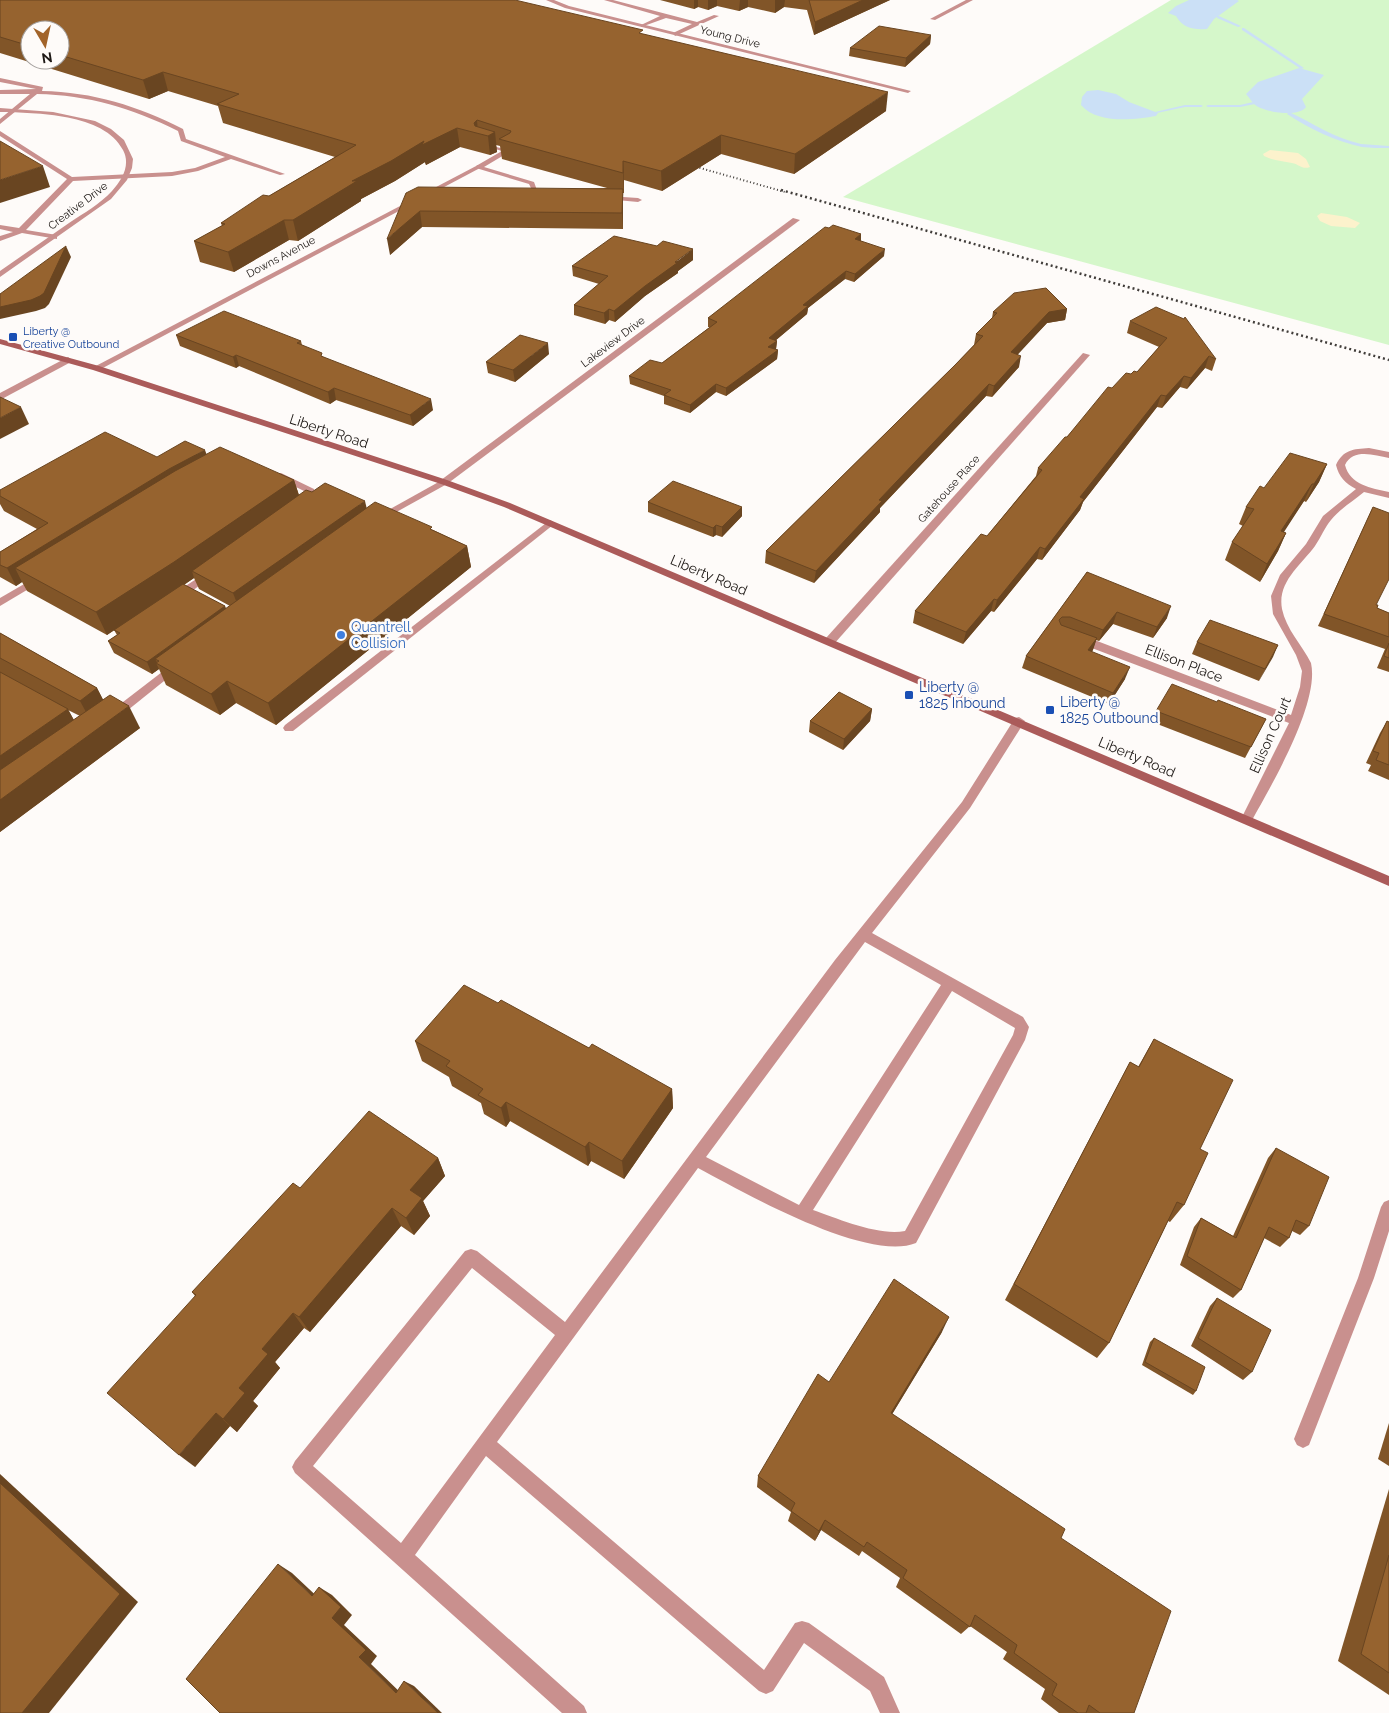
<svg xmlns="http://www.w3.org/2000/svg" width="1389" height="1713" font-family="Raleway,sans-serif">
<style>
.green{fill:#d5f7ca}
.sand{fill:#fcf2cc}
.water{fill:#cbe0f6}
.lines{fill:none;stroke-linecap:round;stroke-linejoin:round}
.stream{fill:#cbe0f6;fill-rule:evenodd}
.service{fill:#c9908e;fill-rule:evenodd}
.minor{fill:#c9908e;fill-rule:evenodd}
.secondary{fill:#ab5b5a;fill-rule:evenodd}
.rail-far1{stroke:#413d3a;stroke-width:2;stroke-dasharray:1 2.5;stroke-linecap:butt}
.rail{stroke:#413d3a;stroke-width:2.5;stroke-dasharray:2 3;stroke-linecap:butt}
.wall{fill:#815528;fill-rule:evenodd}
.shaded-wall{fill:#694521}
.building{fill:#96632f;stroke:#694521}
.transit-dot{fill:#1a4fb4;stroke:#fefbf9;stroke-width:2}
.shop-dot{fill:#3f7fe0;stroke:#fefbf9;stroke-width:2}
.labels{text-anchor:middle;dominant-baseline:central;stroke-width:5;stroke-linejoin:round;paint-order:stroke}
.far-street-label{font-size:11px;fill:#1d1815;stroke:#fefbf9}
.far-transit-label{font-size:11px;fill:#164399;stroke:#fefbf9;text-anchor:start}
.street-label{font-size:14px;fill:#1d1815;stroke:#fefbf9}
.shop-label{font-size:14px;fill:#366cbe;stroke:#fefbf9;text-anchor:start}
.transit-label{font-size:14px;fill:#164399;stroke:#fefbf9;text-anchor:start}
</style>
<rect width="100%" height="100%" fill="#fefbf9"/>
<polygon class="green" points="1171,0 1389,0 1389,345 843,197"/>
<g class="sand">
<path d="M1270,150l28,3 8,6 4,8c-8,3 -11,-3 -18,-4 -10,-2 -18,-2 -28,-7l-1,-2z"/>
<polygon points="1321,213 1347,217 1360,223 1355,228 1331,226 1320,221 1317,216"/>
</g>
<g class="water">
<path d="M1189,0h48l2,1 -25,18 -7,10c-14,1 -24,-1 -31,-13l-8,-3 8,-7z"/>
<path d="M1299,68l25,7 -22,24 4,8c-7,11 -44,5 -52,-3 -3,-3 -5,-7 -8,-10l12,-12z"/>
<path d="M1098,90l18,4 13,8 29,11 -2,3c-22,4 -59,8 -75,-11l1,-8 5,-6z"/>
</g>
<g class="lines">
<g class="stream">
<polygon points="1217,16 1219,16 1241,26 1238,27 1217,18"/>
<polygon points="1242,28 1244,28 1304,68 1301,69 1242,30"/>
<polygon points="1253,102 1255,104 1240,107 1208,107 1206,106 1208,105 1240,105"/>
<polygon points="1185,105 1201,105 1203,106 1201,107 1185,107 1157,113 1155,112"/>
<path d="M1289,112c24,11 45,26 72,32 9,1 19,1 28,2v2c-9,0 -18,0 -27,-1 -27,-6 -52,-18 -75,-33z"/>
</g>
<g class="service">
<polygon points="604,0 613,0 697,22 714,15 719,16 675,36 673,33 692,24 666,18 641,27 641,25 660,16"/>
<path d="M0,78l43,9 -1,4c51,1 96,15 141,38l3,10 99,35 -5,1 -49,-16 -33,12 -26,5 -99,5 -47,49 31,5v4l-35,-6 -22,8v-5l13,-4 -13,-3v-4l19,3 48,-49 -67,-43v-5l72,46 100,-5 23,-4 30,-11 -44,-16 -3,-10c-46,-23 -90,-36 -141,-37l-37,30v-5l30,-25h-30v-4l36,-1 -36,-7z"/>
<polygon points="479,142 511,151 484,167 534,182 538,193 522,193 522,191 532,190 529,184 476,168 476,166 502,151 479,144"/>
<polygon points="608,196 638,198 642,200 638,202 606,199 604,198"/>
<polygon points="68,357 72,360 71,362 0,400 0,393"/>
<polygon points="281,473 314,489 316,499 307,509 304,510 299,507 306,499 306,492 278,478 278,474"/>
<polygon points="444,479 449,482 447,484 382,520 376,520 374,518"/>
<polygon points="550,520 555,523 553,525 293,731 285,731 283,728 285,725"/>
<polygon points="210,570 214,571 214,575 192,591 184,591 183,589 184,587"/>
<polygon points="38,576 42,577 42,581 0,606 0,598"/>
<polygon points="175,662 179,663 180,666 179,669 118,718 110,718 108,715 110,712"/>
<path d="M1019,717l6,4 -55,87 -98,125 151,84 6,10 -4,13 -109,203c-49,20 -173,-51 -218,-75l-201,274 267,228 31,-47 7,-2 7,2 75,54 16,36h-20l-10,-22 -66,-48 -31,48 -7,3 -7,-3 -273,-235 -71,99 169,151 3,7h-25l-267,-240 -3,-6 3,-6 170,-210 6,-2 6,2 88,71 270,-362 127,-158 53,-84zM865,942l76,43 -142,220 -93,-48zM952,991l63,37 -2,7 -108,196c-27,5 -66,-12 -92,-21zM472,1268l83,67 -154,208 -88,-77z"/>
<polygon points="1389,1200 1389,1231 1374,1278 1309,1445 1303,1448 1297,1445 1294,1439 1358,1278 1381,1207 1384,1202"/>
</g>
<g class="minor">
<polygon points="546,0 554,0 569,6 911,91 908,93 565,8"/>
<polygon points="966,0 973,0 935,20 930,19"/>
<path d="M0,108l53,4 42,9 16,8 13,11 9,19 -1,9 -5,12 -16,19 -111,78v-6c23,-16 46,-32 69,-48 15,-10 31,-19 43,-32 10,-11 19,-26 11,-41 -19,-37 -87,-37 -123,-38z"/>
<polygon points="478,165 481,167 480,168 99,370 92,368"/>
<polygon points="793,218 800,220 447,484 441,484 441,480"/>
<polygon points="1083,353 1090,355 834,644 826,644 825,641 826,638"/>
<path d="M1369,448l20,4v6c-15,-3 -36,-10 -44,7 5,20 26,23 44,27v6l-25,-6c-11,9 -24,17 -33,28 -6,7 -10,17 -16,26 -14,19 -38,36 -33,63 4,20 20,36 29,54 9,40 -40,123 -60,159h-8l-2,-3 48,-96 -213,-81 -1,-3 1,-3h8l207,79 9,-28 2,-16 -6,-16 -23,-41 -2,-18 9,-21 26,-31 17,-28 33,-27c-11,-6 -17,-12 -20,-24 7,-15 17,-16 33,-17z"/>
</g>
<polygon class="secondary" points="0,339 99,366 447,480 510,503 1389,876 1389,886 504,507 441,484 93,370 0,344"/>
<polyline class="rail-far1" points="686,164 785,192"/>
<polyline class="rail" points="781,190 1389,360"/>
</g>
<g class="wall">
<path d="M0,0l643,34 243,77 -92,63 -73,-20 -59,37 -38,-11v13h-1v36l-201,-2 -32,28 16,-62 201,-5 -105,-29 -2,-13 -4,-1 1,7 -7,3 -30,-8 -34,18 -1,-3 -30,19 -34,18v2l-63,40 -9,-1 -55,32 -34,-10 -6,-21 28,-15 -1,-3 48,-27 66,-39 -112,-34 -5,-17 -50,-15 -19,8 -149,-46zM30,30h30v30h-30z"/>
<polygon points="660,0 890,0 814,35 807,10 784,7 775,13 748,7 739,11 717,6 708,10 698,7 694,9"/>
<polygon points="931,35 930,44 905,67 849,56 850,48"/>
<polygon points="829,228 861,234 861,241 884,256 854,282 845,279 808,308 807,314 776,340 777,341 776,349 775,350 778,350 777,359 726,396 716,392 690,413 664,404 664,396 630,384 629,376 662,363 710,327 708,327 708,318"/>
<polygon points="693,260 678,271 678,273 645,296 615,322 609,320 605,324 574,315 574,305 599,284 573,276 572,266"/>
<polygon points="1067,309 1065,320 1047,323 1017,354 1019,367 992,397 986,396 880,508 880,512 814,583 765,563 766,551 955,365 974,345 976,334 992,318 993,312"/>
<polygon points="1130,321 1216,359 1212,371 1205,368 1187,389 1180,387 1162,408 1157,407 1083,502 1080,510 1042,560 1037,559 994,612 991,611 963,644 913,623 915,611 987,536 1036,476 1038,468 1112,388 1131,374 1137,372 1159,347 1127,333"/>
<polygon points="176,335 301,341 302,345 323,357 433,410 413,426 336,400 330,404 239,366 236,368 180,346"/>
<polygon points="549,354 515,382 488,373 486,362"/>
<path d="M207,454l87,26 5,15 13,-3 54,17 67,21 34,16 4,21 -195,158 -40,-22 -16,12 -54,-30 -7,-16 -7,5 -38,-21 -6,-12 9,-6 -3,-5 -7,5 -80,-44 -5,-9 -6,4 -16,-9v-25l37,-23 -33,-18 -4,-7v-14l157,-33zM194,578l5,11 31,17 -4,3 -1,-3 -41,-21z"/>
<polygon points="1327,464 1319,482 1306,502 1304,501 1283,532 1286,533 1278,551 1260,582 1225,560 1232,542 1243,526 1239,524 1246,507 1264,488"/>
<polygon points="648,502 742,507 742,516 722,537 716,535 713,537 648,512"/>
<polygon points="1373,507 1376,605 1377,608 1389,613 1389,672 1377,668 1385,649 1318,626"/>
<polygon points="1087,572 1167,618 1153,638 1113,624 1099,641 1096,640 1092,652 1125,679 1109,704 1022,668 1026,656"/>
<path d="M0,633l97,55 6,12 37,28 -140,104zM68,710l12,6 -6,4z"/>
<polygon points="1197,642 1278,645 1259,681 1192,654"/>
<polygon points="1217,702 1266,719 1245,758 1152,722 1156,711"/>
<polygon points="872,709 870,721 843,750 809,732 810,721"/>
<polygon points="1387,721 1389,722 1389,780 1368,771 1371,765 1366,763 1380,733"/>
<polygon points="498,1003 672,1089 673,1108 624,1179 591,1161 588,1166 510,1121 506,1127 484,1114 481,1103 452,1086 449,1077 422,1061 415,1041"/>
<polygon points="1154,1039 1200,1149 1184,1205 1170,1222 1168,1221 1109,1343 1097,1358 1005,1300 1130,1062 1138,1067"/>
<polygon points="1276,1148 1309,1226 1300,1235 1292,1231 1289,1238 1280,1247 1264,1238 1241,1290 1233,1298 1180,1265 1194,1227 1201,1218 1233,1236 1268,1158"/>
<polygon points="438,1158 445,1176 423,1201 430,1216 414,1235 401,1226 310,1332 304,1328 275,1362 280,1368 253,1401 258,1406 237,1432 230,1426 195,1467 195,1296 192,1292 300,1188"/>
<polygon points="1217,1298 1252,1372 1243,1380 1191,1346 1210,1306"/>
<polygon points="942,1332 892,1414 1061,1538 1134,1713 1059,1713 1041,1699 1045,1689 1003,1659 1007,1652 970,1626 961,1634 896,1587 900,1578 862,1551 859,1556 821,1530 815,1541 788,1521 791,1512 757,1487 758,1476 829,1382"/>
<polygon points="1154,1338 1196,1391 1193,1395 1142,1365 1150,1342"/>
<polygon points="1389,1423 1389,1466 1378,1459"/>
<polygon points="1389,1489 1389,1695 1338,1661"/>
</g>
<g class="shaded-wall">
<polygon points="694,0 698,0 698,7 694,9"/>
<polygon points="708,0 717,0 717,6 708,10"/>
<polygon points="740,0 748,0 748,7 739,11"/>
<polygon points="775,0 785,0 784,7 775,13"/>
<polygon points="863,0 890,0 814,35 815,22"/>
<polygon points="931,35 930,44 905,67 906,58"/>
<polygon points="163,72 168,91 149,99 143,80"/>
<polygon points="888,92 886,111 794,174 795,154"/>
<polygon points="477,120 478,133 474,123"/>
<polygon points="457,128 460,147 426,165 425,162 395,181 361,199 361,201 298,241 293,220 352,181 424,141"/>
<polygon points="495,132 497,152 490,155 488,136"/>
<polygon points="721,135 721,154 662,191 661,171"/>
<polygon points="623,161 624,180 624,193 623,173"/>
<polygon points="43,166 50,187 0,203 0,180"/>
<polygon points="623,189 623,229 622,213"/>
<polygon points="420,211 422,227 390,255 387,239"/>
<polygon points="284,220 289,240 234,272 228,252"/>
<polygon points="861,234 861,242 855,239"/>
<polygon points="66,246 71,257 49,304 45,308 36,311 0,319 0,307"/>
<polygon points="693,249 693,260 678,271 678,273 645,296 615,322 614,311 645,286"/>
<polygon points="885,249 884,256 854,282 855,274"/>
<polygon points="846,271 845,279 808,308 807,314 769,346 769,338 803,305"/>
<polygon points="609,309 609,320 605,324 604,313"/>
<polygon points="1067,309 1065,320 1047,323 1009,364 1011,352 1049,312"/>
<polygon points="777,341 776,349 768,355 768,347"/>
<polygon points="548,343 549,354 515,382 513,370"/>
<polygon points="778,350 777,359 726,396 726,388"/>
<polygon points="236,355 239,366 236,368 233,357"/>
<polygon points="1021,356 1019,367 992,397 994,386"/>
<polygon points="1209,356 1205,368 1187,389 1191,378"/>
<polygon points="1184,376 1180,387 1162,408 1166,396"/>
<polygon points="716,384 716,392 690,413 690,405"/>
<polygon points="989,384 986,396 880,508 880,512 814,583 816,571 879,500"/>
<polygon points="334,388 336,400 330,404 328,392"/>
<polygon points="1161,395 1157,407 1083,502 1080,510 1042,560 1045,549 1080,497"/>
<polygon points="431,399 433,410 413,426 410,415"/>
<polygon points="21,407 29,424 0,439 0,418"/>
<polygon points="205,450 211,467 15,568 22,582 16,586 7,568 169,469"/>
<polygon points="1327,464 1319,482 1306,502 1314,484"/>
<polygon points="294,480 301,502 192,571 194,578 107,635 96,612"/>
<polygon points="1312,484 1304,501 1273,549 1281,531"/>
<polygon points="365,501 369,518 240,611 233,593"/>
<polygon points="742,507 742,516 722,537 722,527"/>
<polygon points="716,525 716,535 713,537 713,528"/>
<polygon points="1286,533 1278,551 1260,582 1267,564"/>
<polygon points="467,546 471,567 276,725 268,703"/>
<polygon points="1040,547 1037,559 994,612 997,600"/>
<polygon points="994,599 991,611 963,644 966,632"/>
<polygon points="225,606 229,618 159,661 155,659 158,664 156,663 159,669 152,674 147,662"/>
<polygon points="1171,606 1167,618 1153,638 1157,627"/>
<polygon points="1117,612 1113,624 1099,641 1103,630"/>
<polygon points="1097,638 1093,650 1084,662 1088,650"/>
<polygon points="1278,645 1273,657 1259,681 1265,669"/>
<polygon points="1130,667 1125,679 1109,704 1113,693"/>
<polygon points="227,681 236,703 220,715 211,694"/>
<polygon points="97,688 108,709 92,723 80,701"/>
<polygon points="129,706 140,728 0,832 0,800"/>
<polygon points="68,709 79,730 0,787 0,756"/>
<polygon points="872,709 870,721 843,750 844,739"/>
<polygon points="672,1089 673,1108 624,1179 622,1161"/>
<polygon points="506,1102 510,1121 506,1127 501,1108"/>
<polygon points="589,1142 591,1161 588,1166 585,1147"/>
<polygon points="438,1158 445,1176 423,1201 430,1216 414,1235 406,1218 410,1190"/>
<polygon points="392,1208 401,1226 310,1332 299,1317"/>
<polygon points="293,1313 304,1328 275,1362 280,1368 253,1401 258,1406 237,1432 223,1419 239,1388 262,1349"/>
<polygon points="949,1317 942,1332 885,1426 891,1413"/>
<polygon points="216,1413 230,1426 195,1467 179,1455"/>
<polygon points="0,1474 138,1602 49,1713 22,1713 0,1483"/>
<polygon points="825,1520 821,1530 815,1541 819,1531"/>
<polygon points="278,1564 292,1573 325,1604 312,1596"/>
<polygon points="319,1587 332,1595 352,1615 344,1625 377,1656 371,1664 406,1698 396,1693 359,1657 332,1618"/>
<polygon points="404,1681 414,1686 442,1713 438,1713"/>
</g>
<g class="building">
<polygon points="0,0 515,0 643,30 639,33 888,92 795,154 721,135 661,171 623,161 623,173 499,139 510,133 511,131 477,120 474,123 475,126 495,132 488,136 457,128 422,145 424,141 391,161 352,181 357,181 293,220 284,220 228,252 194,241 225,224 221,223 263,195 269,196 356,145 217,104 239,94 163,72 143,80 60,55 60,30 30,30 30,46 0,37"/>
<polygon points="809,0 863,0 815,22"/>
<polygon points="879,26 931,35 906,58 850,48"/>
<polygon points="0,141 43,166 0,180"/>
<polygon points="418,187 623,189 622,213 420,211 387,239 406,193"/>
<polygon points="833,225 861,234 855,239 885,249 855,274 846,271 803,305 808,306 769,338 777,341 768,347 778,350 726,388 716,384 690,405 664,395 671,390 629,376 650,360 662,363 717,322 708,318 825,227 829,228"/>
<polygon points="614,236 657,246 663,241 693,249 675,262 677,263 645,286 614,311 609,309 604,313 574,305 608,276 572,266"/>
<polygon points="66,246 44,293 40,296 31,300 0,307 0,294"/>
<polygon points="1046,288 1067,309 1049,312 1011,352 1021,356 994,386 989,384 879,500 882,501 816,571 766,551 955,365 983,336 976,334 997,313 993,312 1014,293"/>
<polygon points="1156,307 1184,319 1185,317 1216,359 1209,356 1191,378 1184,376 1166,396 1161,395 1080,497 1084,499 1045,549 1040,547 997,600 994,599 966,632 915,611 981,534 987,536 1042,470 1038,468 1065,437 1067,437 1108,387 1112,388 1126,373 1131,374 1134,371 1137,372 1167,338 1130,321"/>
<polygon points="224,311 301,341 297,343 322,353 321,356 431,399 410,415 334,388 328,392 236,355 233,357 176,335"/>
<polygon points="520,335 548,343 513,370 486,362"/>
<polygon points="0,397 21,407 0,418"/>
<polygon points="105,432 157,457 185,441 205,450 169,469 7,568 0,565 0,552 48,523 0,496 0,490"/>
<polygon points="220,447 294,480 174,562 96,612 15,568 175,471"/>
<polygon points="1290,453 1327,464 1314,484 1312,484 1281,531 1286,533 1267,564 1232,542 1254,509 1246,507 1260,486 1264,488"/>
<polygon points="673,481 742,507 722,527 716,525 713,528 648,502"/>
<polygon points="325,483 365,501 233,593 192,571 306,490 312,492"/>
<polygon points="375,502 432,527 430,529 467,546 268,703 227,681 211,694 156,663 159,661 155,659"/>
<polygon points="1373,507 1389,513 1389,579 1376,605 1378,605 1377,608 1389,613 1389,637 1324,614"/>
<polygon points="1087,572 1171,606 1157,627 1117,612 1103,630 1070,617 1062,617 1059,620 1061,625 1097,638 1088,650 1130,667 1113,693 1026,656"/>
<polygon points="183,584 225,606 147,662 108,641 120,633 114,630"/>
<polygon points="1210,620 1278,645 1265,669 1197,642"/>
<polygon points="0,633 97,688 80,701 0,658"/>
<polygon points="1389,643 1389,658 1384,656"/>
<polygon points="0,672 68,709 0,756"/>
<polygon points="1172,684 1217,702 1218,700 1266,719 1251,747 1156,711"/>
<polygon points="839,692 872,709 844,739 810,721"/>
<polygon points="110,695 129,706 0,800 0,770"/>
<polygon points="1387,721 1389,722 1389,765 1376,760 1379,753 1373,751"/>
<polygon points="464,985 498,1003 501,1000 589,1048 592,1044 672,1089 622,1161 589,1142 585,1147 506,1102 501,1108 478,1095 483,1089 446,1066 450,1061 415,1041"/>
<polygon points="1154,1039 1233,1080 1200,1149 1208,1153 1184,1205 1177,1202 1109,1343 1014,1284 1130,1062 1139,1067"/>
<polygon points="369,1111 438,1158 410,1190 422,1198 406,1218 392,1208 299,1317 293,1313 262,1349 268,1354 239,1388 245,1393 223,1419 216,1413 179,1455 107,1393 196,1295 192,1292 293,1183 300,1188"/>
<polygon points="1276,1148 1329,1177 1309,1226 1296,1220 1289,1238 1269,1227 1241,1290 1187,1256 1201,1218 1236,1238"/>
<polygon points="894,1279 949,1317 891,1413 1065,1529 1061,1538 1171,1611 1134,1713 1100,1713 1089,1705 1086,1713 1078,1713 1052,1695 1057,1684 1014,1653 1017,1645 975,1615 970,1627 903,1578 907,1570 867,1542 864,1547 825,1520 819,1531 791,1511 795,1503 758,1476 818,1374 829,1382"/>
<polygon points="1217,1298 1271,1330 1252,1372 1198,1338"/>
<polygon points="1154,1338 1205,1367 1196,1391 1145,1362"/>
<polygon points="0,1483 120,1594 22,1713 0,1713"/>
<polygon points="1389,1555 1389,1673 1361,1654"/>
<polygon points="278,1564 312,1596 319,1587 341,1607 332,1618 366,1650 359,1657 396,1693 404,1681 438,1713 220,1713 186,1679"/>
</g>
<g class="transit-dot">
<rect x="8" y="332" width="10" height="10" rx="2.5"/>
<rect x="904" y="690" width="10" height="10" rx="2.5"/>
<rect x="1045" y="705" width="10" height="10" rx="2.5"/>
</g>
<circle class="shop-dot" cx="341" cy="635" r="5"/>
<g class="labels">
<g class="far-street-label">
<text transform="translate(730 37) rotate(14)">Young Drive</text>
<text transform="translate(78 206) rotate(-37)">Creative Drive</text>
<text transform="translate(281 257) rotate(-28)">Downs Avenue</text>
<text transform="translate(613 342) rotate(-37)">Lakeview Drive</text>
<text transform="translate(949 489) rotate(-48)">Gatehouse Place</text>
</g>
<g class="far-transit-label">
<text x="23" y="331">Liberty @<tspan x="23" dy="13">Creative Outbound</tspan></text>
</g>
<g class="street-label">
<text transform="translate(329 431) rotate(18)">Liberty Road</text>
<text transform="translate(709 575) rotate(23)">Liberty Road</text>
<text transform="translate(1184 663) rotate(21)">Ellison Place</text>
<text transform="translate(1270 735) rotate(-66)">Ellison Court</text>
<text transform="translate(1137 757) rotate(23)">Liberty Road</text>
</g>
<g class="shop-label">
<text x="351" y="627">Quantrell<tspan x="351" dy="16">Collision</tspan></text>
</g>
<g class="transit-label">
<text x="919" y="687">Liberty @<tspan x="919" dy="16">1825 Inbound</tspan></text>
<text x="1060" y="702">Liberty @<tspan x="1060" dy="16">1825 Outbound</tspan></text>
</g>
</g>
<g transform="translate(45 45) rotate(171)"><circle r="24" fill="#fefbf9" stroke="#a4a09e"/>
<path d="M0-4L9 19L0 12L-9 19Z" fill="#a2642a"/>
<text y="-8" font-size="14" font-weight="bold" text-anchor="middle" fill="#1d1815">N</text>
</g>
</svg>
